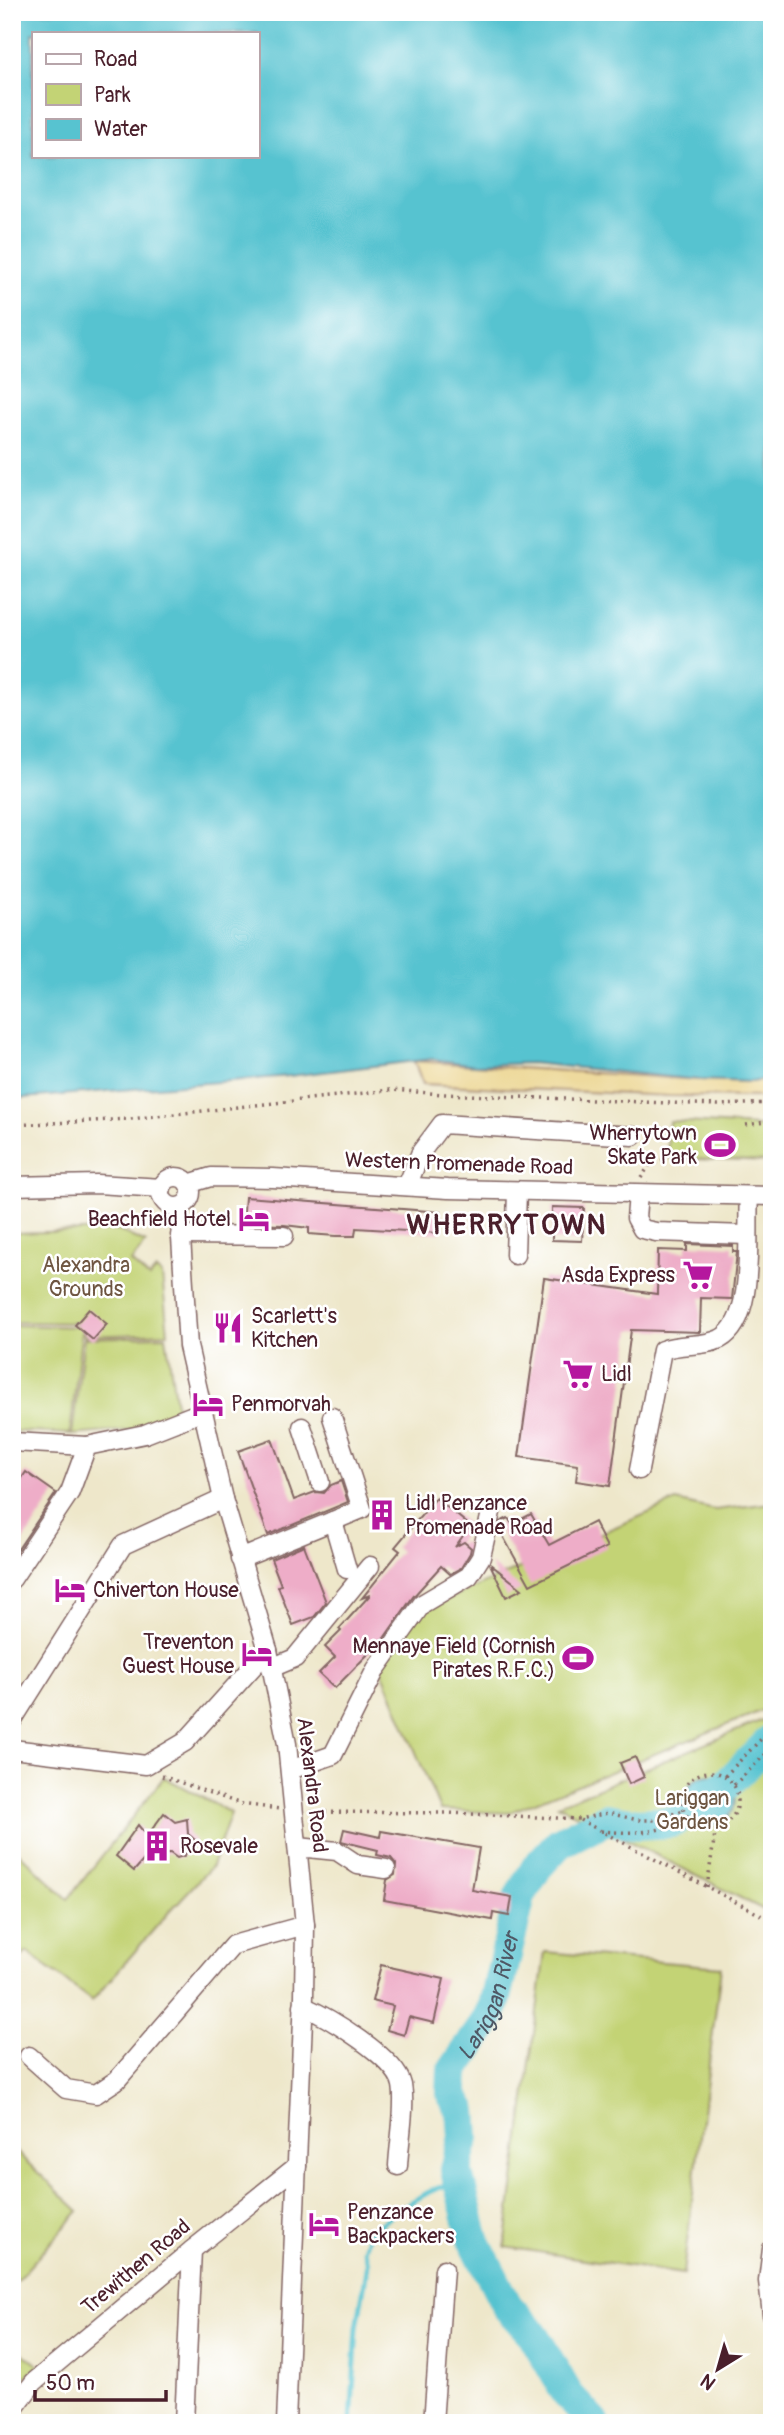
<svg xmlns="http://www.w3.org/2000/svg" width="784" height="2435" font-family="Pangolin,sans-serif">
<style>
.green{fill:#c3d375;stroke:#867950;stroke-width:2}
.sand{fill:#eeda9e;stroke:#9c7c64;stroke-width:2}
.water{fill:#57c3d0;stroke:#50717e;stroke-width:2;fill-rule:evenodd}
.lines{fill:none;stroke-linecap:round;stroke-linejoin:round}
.stream{stroke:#57c3d0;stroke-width:5}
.river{stroke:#57c3d0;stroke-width:32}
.building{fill:#eeadc8}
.minor-casing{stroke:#836563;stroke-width:21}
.path{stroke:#836563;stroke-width:3.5;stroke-dasharray:2 5;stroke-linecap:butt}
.minor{stroke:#fff;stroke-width:18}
.labels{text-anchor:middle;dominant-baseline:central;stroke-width:5;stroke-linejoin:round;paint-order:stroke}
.poi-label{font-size:21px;fill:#4a1f2b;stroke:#fff;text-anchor:start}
.street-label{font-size:21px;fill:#4a1f2b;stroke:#fff}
.park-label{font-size:21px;fill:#6e5541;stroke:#fff}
.water-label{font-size:23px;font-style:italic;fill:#4f5865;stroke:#fff}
.district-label{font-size:28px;font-weight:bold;letter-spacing:2px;fill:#4a1f2b;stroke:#fff}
</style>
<rect width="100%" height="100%" fill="#fff"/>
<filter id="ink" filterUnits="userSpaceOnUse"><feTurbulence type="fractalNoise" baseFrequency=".0143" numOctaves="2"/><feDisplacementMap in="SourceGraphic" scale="14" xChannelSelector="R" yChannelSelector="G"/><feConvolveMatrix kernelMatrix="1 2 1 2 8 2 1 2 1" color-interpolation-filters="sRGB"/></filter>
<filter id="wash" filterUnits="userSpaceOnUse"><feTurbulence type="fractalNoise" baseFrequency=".00686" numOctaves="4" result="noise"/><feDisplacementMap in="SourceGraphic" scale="28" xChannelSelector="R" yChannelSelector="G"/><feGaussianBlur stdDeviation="1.57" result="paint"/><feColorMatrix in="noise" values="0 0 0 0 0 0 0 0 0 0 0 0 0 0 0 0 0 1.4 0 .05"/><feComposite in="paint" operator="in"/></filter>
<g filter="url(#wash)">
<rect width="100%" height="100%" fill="#eee7ca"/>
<g class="green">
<polygon points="669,1121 772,1127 771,1162 667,1158"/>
<polygon points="117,1230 146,1243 131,1262 149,1278 156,1270 162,1275 168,1333 84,1336 82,1328 70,1434 12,1431 12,1325 82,1327 82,1323 12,1322 12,1233"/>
<polygon points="166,1336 177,1412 143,1429 72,1435 84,1338"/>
<polygon points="676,1501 715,1510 772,1503 771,1707 508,1813 440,1810 379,1664 417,1612"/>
<polygon points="772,1716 772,1914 558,1805"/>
<polygon points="164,1777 231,1813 212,1866 169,1912 92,2001 27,1952 12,1966 12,1846 68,1899"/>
<polygon points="545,1952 721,1967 683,2274 505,2247"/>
<polygon points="12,2148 79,2211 12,2286"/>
<polygon points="12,2346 40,2366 22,2379 12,2379"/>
</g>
<polygon class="sand" points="414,1061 700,1080 752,1082 772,1078 772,1097 669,1096 423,1084"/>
<g class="water">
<path d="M12,12h760v1066l-20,4 -52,-2 -169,-17 -55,2 -44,-6 -143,17 -277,23zM33,33h224v123h-224z"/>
<circle cx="710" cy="1800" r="25"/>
</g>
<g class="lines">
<polyline class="stream" points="351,2423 357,2328 368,2263 364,2249 369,2234 397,2210 429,2192 450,2183 456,2170"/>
<path class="river" id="s1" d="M594,2423l-26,-28 -35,-61 -26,-28 -33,-66 -18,-70 8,-33 -2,-26 -10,-17 1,-23 31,-45 10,-20 26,-110 17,-29 22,-24 47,-24 32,5 34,-2 17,-9 39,-30 44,-44"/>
</g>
<g id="blocks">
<g class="building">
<polygon points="245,1197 441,1212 440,1233 356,1228 355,1236 336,1236 309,1234 309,1228 284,1225 243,1224"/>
<polygon points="552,1207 584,1208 582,1241 552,1240"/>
<polygon points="687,1244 733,1246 733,1252 737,1252 732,1299 701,1298 700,1332 631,1330 610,1486 576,1481 578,1465 519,1457 544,1278 657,1294 658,1250 687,1251"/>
<polygon points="89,1309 107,1324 93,1340 75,1325"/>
<polygon points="272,1439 294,1500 315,1492 324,1493 331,1485 341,1481 348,1502 268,1535 238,1451"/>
<polygon points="26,1472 56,1493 12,1558 12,1493"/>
<polygon points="436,1498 470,1526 455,1547 464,1542 471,1548 470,1553 461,1568 450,1574 441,1566 413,1597 375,1651 373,1649 335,1688 319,1673 335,1657 325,1647 341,1631 339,1629 370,1595 362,1598 400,1551 395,1547"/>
<polygon points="531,1514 549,1545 594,1522 607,1547 530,1585 499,1529 500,1522 508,1518 512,1524"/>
<polygon points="304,1545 326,1602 314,1617 293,1625 278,1586 281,1585 271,1559"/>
<polygon points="490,1564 522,1589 506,1597"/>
<polygon points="635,1757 644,1777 629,1784 620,1763"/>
<polygon points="164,1813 175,1822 187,1819 188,1834 195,1840 184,1856 177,1858 170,1853 149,1854 134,1871 116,1856 138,1825 147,1836"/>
<polygon points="344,1829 380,1837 381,1831 479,1848 472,1890 512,1897 509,1916 493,1913 492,1920 384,1900 387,1880 395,1875 396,1864 391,1858 377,1855 378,1850 341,1841"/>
<polygon points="381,1965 444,1979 434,2023 409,2017 404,2035 387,2030 393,2006 372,2001"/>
</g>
</g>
</g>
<g filter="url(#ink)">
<use href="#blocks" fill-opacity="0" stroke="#836563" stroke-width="2"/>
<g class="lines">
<g class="minor-casing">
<g id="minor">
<circle cx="176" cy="1192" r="15"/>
<polyline points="188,1184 211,1177 273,1178 448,1189 772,1196"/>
<polyline points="12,1186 97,1184 162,1188"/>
<polyline points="407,1186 421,1152 442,1124 633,1136"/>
<polyline points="638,1194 636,1218 642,1229 656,1232 747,1235"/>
<polyline points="179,1207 188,1346 223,1499 268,1650 287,1744 305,1925 304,1996 286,2423"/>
<polyline points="180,1235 284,1236"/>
<polyline points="515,1255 517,1191"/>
<polyline points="302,1427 320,1482"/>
<polyline points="12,1442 87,1446 145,1434 201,1412"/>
<path d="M639,1470l23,-120c19,-7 42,-3 58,-11 37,-20 26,-106 29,-143"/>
<polyline points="333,1521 347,1569"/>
<polyline points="240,1559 362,1509 332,1417"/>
<polyline points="12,1579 70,1492 87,1446"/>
<polyline points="271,1668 295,1658 370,1566"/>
<polyline points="12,1721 123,1545 223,1499"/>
<polyline points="12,1749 146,1765 185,1742 268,1650"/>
<polyline points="290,1770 333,1755 376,1669 422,1604 469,1576 481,1557 491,1512"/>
<polyline points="298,1847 337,1851 358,1865 386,1869"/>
<path d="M303,2006c25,11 94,52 99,79 4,22 -3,58 -4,81"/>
<polyline points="29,2056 66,2089 96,2094 117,2080 233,1945 305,1925"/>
<polyline points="772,2249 768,2281 772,2315"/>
<polyline points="12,2411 34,2382 192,2250 297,2166"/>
<polyline points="184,2423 192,2250"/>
<polyline points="433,2423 444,2269"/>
</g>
</g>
<g class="path">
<polyline points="12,1125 130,1119 391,1090 443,1094 718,1105 772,1103"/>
<polyline points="746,1125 772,1121"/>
<polyline points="641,1178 649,1166 667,1158"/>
<circle cx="710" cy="1800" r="28"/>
<polyline points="162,1776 241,1804 279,1809"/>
<polyline points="725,1776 772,1728"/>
<polyline points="734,1785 772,1748"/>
<polyline points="311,1812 448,1813 579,1819 608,1813 638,1820 653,1820 684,1810"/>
<polyline points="580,1820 772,1921"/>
<path d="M601,1831c31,3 60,2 88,-12"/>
<polyline points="707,1887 716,1827"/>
<polyline points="12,2364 22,2372"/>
</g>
<use href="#minor" class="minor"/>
</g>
</g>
<defs>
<g id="stadium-bare" transform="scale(2.415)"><path d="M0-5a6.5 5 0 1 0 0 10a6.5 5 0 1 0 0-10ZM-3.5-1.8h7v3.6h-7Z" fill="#b5179e" stroke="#fff" stroke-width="2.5" paint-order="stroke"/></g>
<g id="hotel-bare" transform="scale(2.415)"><path d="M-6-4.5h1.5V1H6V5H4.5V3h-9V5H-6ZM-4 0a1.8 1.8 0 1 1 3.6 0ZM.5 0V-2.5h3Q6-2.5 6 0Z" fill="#b5179e" stroke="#fff" stroke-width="2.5" paint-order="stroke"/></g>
<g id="supermarket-bare" transform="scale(2.415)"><path d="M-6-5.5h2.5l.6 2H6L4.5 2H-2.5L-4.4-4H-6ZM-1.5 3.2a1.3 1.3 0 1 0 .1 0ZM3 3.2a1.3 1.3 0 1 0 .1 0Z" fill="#b5179e" stroke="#fff" stroke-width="2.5" paint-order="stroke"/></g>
<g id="restaurant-bare" transform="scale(2.415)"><path d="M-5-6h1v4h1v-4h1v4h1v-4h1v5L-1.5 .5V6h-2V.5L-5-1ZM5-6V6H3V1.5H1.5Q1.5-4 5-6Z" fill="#b5179e" stroke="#fff" stroke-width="2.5" paint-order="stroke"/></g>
<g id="building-bare" transform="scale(2.415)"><path d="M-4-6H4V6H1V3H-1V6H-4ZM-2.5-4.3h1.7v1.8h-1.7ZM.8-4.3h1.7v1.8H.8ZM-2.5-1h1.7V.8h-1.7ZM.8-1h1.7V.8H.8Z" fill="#b5179e" stroke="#fff" stroke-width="2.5" paint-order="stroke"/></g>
</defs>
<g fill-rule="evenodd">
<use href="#stadium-bare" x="720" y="1145"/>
<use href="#hotel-bare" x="254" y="1219"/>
<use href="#supermarket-bare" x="698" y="1275"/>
<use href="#restaurant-bare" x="228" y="1328"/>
<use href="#supermarket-bare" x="578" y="1374"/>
<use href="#hotel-bare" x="208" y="1404"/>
<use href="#building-bare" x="382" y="1515"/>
<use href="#hotel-bare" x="70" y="1590"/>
<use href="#hotel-bare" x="257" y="1654"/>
<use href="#stadium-bare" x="578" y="1658"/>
<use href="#building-bare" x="157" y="1846"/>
<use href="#hotel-bare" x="324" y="2224"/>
</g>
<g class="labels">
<g class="poi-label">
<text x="697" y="1133" text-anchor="end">Wherrytown<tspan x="697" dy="24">Skate Park</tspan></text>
<text x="231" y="1219" text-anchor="end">Beachfield Hotel</text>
<text x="675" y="1275" text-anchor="end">Asda Express</text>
<text x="251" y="1316">Scarlett's<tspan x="251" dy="24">Kitchen</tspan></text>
<text x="601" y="1374">Lidl</text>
<text x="231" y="1404">Penmorvah</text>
<text x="405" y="1503">Lidl Penzance<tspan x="405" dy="24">Promenade Road</tspan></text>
<text x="93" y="1590">Chiverton House</text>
<text x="234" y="1642" text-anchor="end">Treventon<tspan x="234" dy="24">Guest House</tspan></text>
<text x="555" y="1646" text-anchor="end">Mennaye Field (Cornish<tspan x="555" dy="24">Pirates R.F.C.)</tspan></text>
<text x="180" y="1846">Rosevale</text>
<text x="347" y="2212">Penzance<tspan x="347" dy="24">Backpackers</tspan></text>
</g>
<g class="street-label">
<text transform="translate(459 1164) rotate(2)">Western Promenade Road</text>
<text transform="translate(312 1785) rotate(83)">Alexandra Road</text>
<text transform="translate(136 2267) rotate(-40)">Trewithen Road</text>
</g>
<g class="park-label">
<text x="86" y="1265">Alexandra<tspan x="86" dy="24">Grounds</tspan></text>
<text x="692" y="1798">Lariggan<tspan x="692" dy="24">Gardens</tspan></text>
</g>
<g class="water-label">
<text stroke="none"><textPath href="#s1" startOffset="480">Lariggan River</textPath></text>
</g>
<g class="district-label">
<text x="507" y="1225">WHERRYTOWN</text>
</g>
</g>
<rect width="784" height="2435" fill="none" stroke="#fff" stroke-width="42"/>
<rect x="32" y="32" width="228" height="126" fill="#ffffff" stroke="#b7a5aa" stroke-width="2"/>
<rect x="46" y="54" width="35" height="10" fill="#ffffff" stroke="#b7a5aa" stroke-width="2"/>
<text x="94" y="66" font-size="21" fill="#4a1f2b">Road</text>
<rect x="46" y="84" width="35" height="21" fill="#c3d375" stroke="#b7a5aa" stroke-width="2"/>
<text x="94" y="102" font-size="21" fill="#4a1f2b">Park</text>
<rect x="46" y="119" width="35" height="21" fill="#57c3d0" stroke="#b7a5aa" stroke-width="2"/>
<text x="94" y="136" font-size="21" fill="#4a1f2b">Water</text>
<g transform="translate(718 2369) rotate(217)" stroke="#ffffff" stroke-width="5" paint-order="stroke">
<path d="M0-5L12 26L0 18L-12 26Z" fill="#4a1f2b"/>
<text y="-10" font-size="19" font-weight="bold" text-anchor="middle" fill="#4a1f2b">N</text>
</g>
<path d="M35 2390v10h131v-10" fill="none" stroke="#4a1f2b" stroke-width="3.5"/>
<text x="46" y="2390" font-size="21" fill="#4a1f2b" stroke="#ffffff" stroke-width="5" paint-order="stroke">50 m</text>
</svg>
